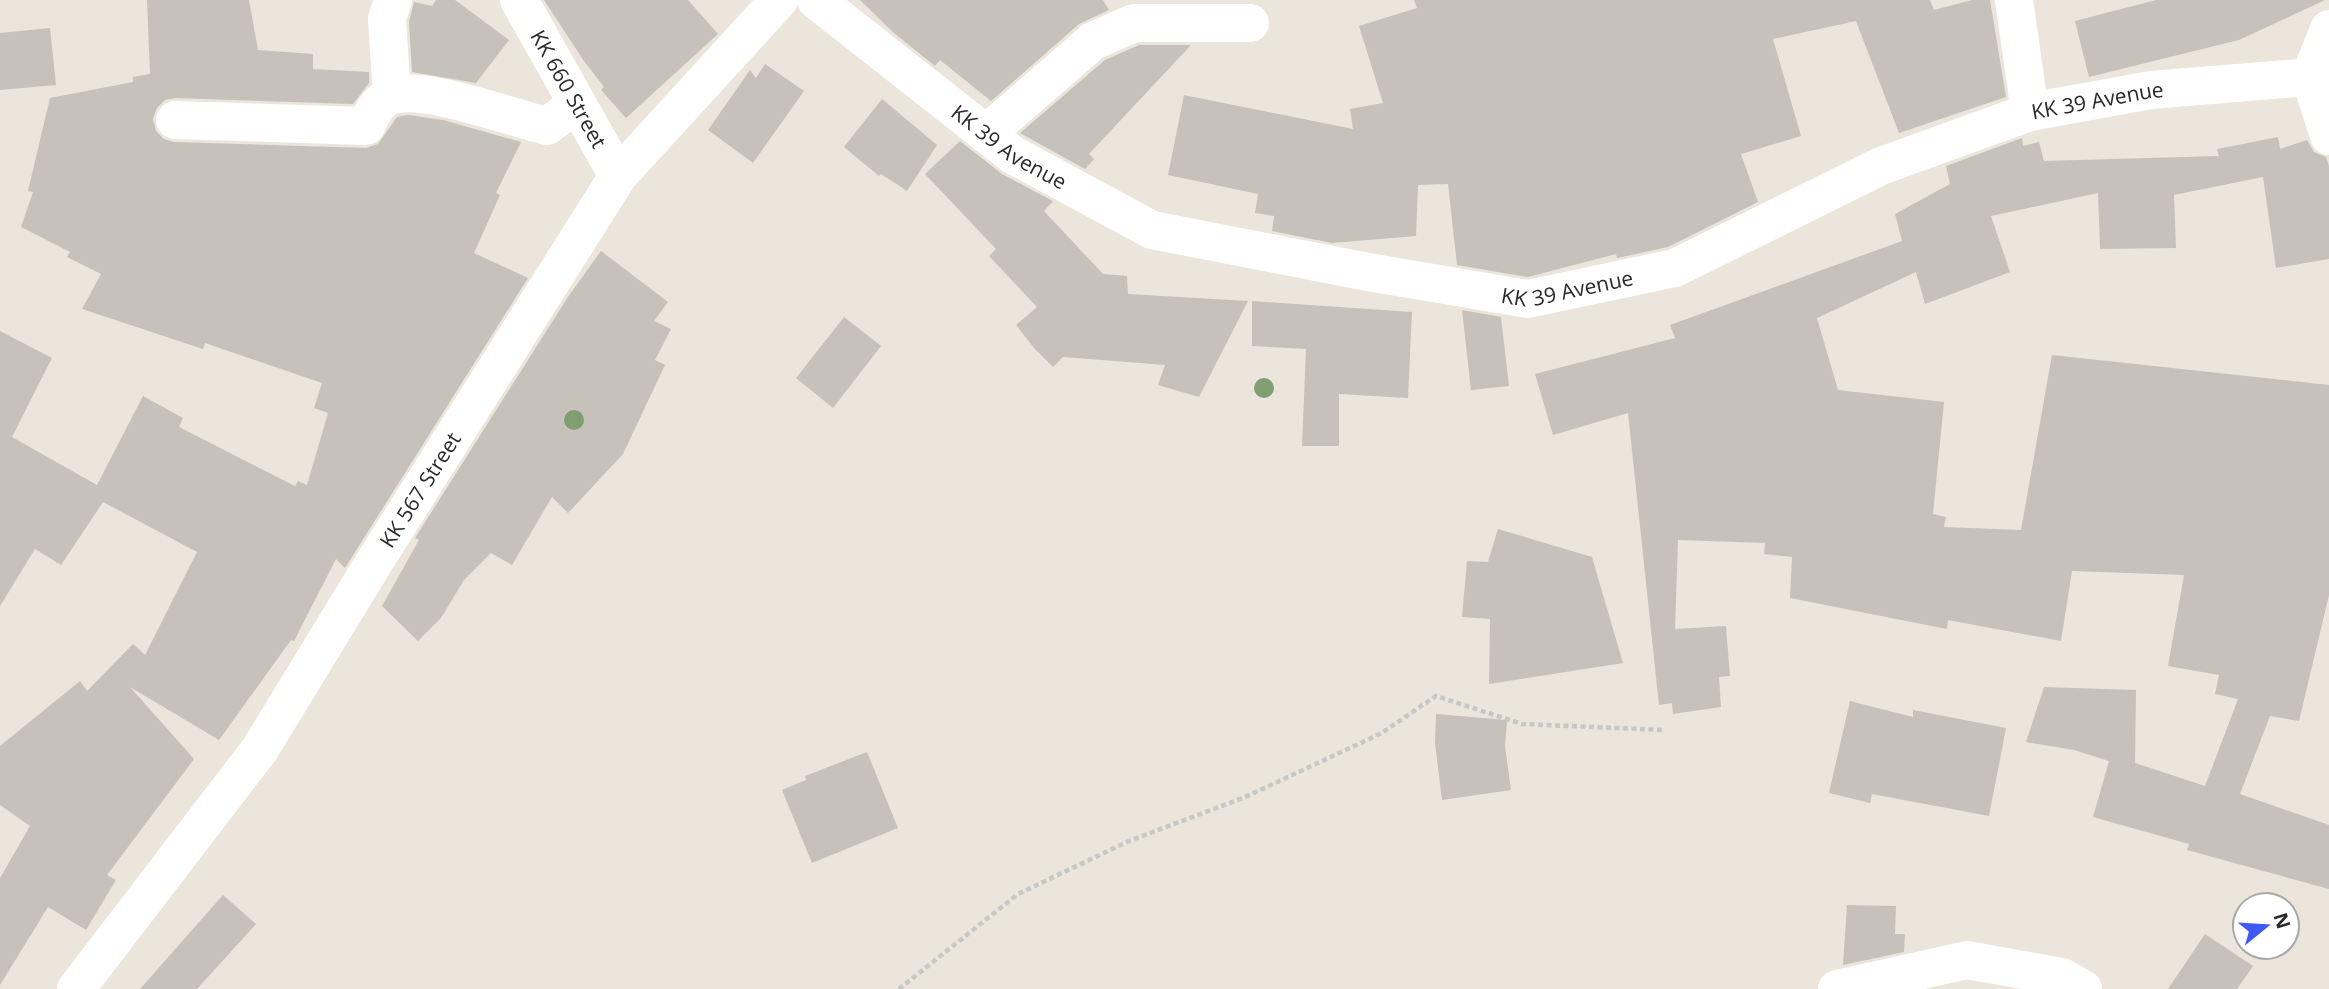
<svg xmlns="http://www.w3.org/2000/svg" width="2329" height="989" font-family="'Open Sans',sans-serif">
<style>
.building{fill:#c6c1bb}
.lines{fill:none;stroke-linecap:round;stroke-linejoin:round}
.path{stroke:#c7c7c7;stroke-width:4.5;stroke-dasharray:5 3.5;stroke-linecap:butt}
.minor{stroke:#fff;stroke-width:38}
.tree{fill:#809e72}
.labels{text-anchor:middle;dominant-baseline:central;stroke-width:7;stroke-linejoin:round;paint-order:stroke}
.street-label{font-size:21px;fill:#292929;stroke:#fff}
</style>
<rect width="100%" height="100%" fill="#ebe5db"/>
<g class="building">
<polygon points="147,0 249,0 258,50 313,54 313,69 369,72 369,83 353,104 176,98 165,100 157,108 153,119 156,131 164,139 174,142 366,148 378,144 397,117 408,115 443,120 521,142 496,193 500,195 474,253 528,278 345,568 336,559 294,641 291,640 219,740 130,687 194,759 107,875 116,880 86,930 48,907 0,985 0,878 30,826 0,805 0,746 80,681 87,691 133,644 145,655 197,552 103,502 61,565 35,549 0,606 0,331 52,358 12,437 97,485 143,396 183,418 179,427 295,486 298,481 307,485 328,413 314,408 322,383 205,343 203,349 82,309 101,274 67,257 70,252 21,227 33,192 28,191 50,98 133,82 133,77 150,74"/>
<polygon points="436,0 455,0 509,40 476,83 412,72 409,22 414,2 432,6"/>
<polygon points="544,0 688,0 718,34 626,118 601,90 604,87 584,61"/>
<polygon points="860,0 1103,0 1109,10 1079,24 991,101 940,60 935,66 894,33"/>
<polygon points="1414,0 1930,0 1934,10 1972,0 1990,0 2006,97 1899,133 1856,21 1773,39 1801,136 1741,154 1758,202 1668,247 1617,258 1616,254 1528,277 1457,265 1448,184 1418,185 1416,236 1332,243 1272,231 1274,216 1255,213 1258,194 1168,175 1184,95 1353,129 1350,109 1383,103 1359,26 1417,8"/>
<polygon points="2156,0 2325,0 2239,40 2089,77 2075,21"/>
<polygon points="50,28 56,85 0,90 0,33"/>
<polygon points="1139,45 1191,45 1089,154 1094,159 1085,169 1020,133 1105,60"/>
<polygon points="765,64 804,91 753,163 708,130 750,70 756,78"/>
<polygon points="882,99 937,145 907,191 881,174 879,176 844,147"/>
<polygon points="2278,137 2280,149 2307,140 2314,152 2326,157 2329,166 2329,259 2276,268 2263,177 2174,195 2176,248 2100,249 2098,193 1991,216 2010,272 1925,304 1916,272 1817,318 1838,390 1944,402 1933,514 1946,517 1944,527 2021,530 2052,355 2329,385 2329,595 2299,721 2270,716 2240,794 2329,825 2329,889 2187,850 2189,844 2093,817 2109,761 2074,750 2026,742 2044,687 2136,690 2135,763 2205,786 2238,699 2215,694 2219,675 2168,666 2184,575 2072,571 2061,641 1948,620 1947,629 1790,598 1792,557 1764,554 1765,543 1678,540 1675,629 1726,626 1730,676 1719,677 1721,707 1673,714 1672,703 1659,705 1628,413 1553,435 1535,374 1675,338 1670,325 1902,241 1895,214 1950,184 1946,166 2022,138 2023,146 2039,142 2044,161 2219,156 2217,149"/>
<polygon points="960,141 1002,174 1053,201 1044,211 1103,274 1127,276 1128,294 1248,301 1199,397 1158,385 1165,365 1063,357 1053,367 1035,349 1016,325 1037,307 989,256 996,249 925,174"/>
<polygon points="601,251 668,302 654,321 671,329 655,360 665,365 623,454 568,513 552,497 512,565 491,553 464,580 441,618 418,641 382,606 419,540 415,538 568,297"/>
<polygon points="1252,301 1412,312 1408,398 1339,394 1339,446 1302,446 1306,349 1252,346"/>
<polygon points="1462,310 1501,317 1509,386 1471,390"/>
<polygon points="844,317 881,346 833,408 796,378"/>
<polygon points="1498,529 1592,557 1623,663 1489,684 1490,619 1462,617 1467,561 1488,562"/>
<polygon points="1850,701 1913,717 1913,710 2006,728 1989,816 1872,794 1870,803 1829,793"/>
<polygon points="1436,714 1507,720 1505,746 1511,790 1442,800 1435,743"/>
<polygon points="867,752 898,828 812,863 782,790 806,780 805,776"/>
<polygon points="223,895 256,924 197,989 140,989"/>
<polygon points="1847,905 1896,906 1895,934 1905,934 1904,952 1843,965"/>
<polygon points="2205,934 2253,966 2237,989 2168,989"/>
</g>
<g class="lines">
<polyline class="path" points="899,989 1018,894 1129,841 1243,798 1380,734 1436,696 1522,724 1664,730"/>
<g class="minor">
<path id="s1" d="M519,0l99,176"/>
<path id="s2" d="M816,0l197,155 139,75 216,42 160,27 147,-31 206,-102 149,-54 121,-22 159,-13"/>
<polyline points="2014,0 2030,112"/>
<polyline points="2310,77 2329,136"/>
<polyline points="2310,77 2329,29"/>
<polyline points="392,95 387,19 393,0"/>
<path d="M175,120l191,6c6,-12 13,-28 27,-31 35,-9 116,22 154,31l30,-22"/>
<polyline points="986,134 1093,41 1134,23 1250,23"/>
<path id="s3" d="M76,989l184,-240 113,-185 245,-388 161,-176"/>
<polyline points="1837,989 1967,960 2062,977 2083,989"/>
</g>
</g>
<g class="tree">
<circle cx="1264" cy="388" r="10"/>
<circle cx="574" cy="420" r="10"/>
</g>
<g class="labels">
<g class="street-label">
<text stroke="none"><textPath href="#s1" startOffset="102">KK 660 Street</textPath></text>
<text stroke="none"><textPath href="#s2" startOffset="1398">KK 39 Avenue</textPath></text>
<text stroke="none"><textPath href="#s2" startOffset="243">KK 39 Avenue</textPath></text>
<text stroke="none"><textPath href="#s2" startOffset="831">KK 39 Avenue</textPath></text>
<text stroke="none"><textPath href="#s3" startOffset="607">KK 567 Street</textPath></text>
</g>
</g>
<g transform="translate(2266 926) rotate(72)"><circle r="33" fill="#ffffff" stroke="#a9a9a9" stroke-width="2"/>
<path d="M0-5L12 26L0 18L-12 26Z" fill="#3f5af4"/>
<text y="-10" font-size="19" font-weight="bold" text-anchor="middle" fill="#292929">N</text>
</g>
</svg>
